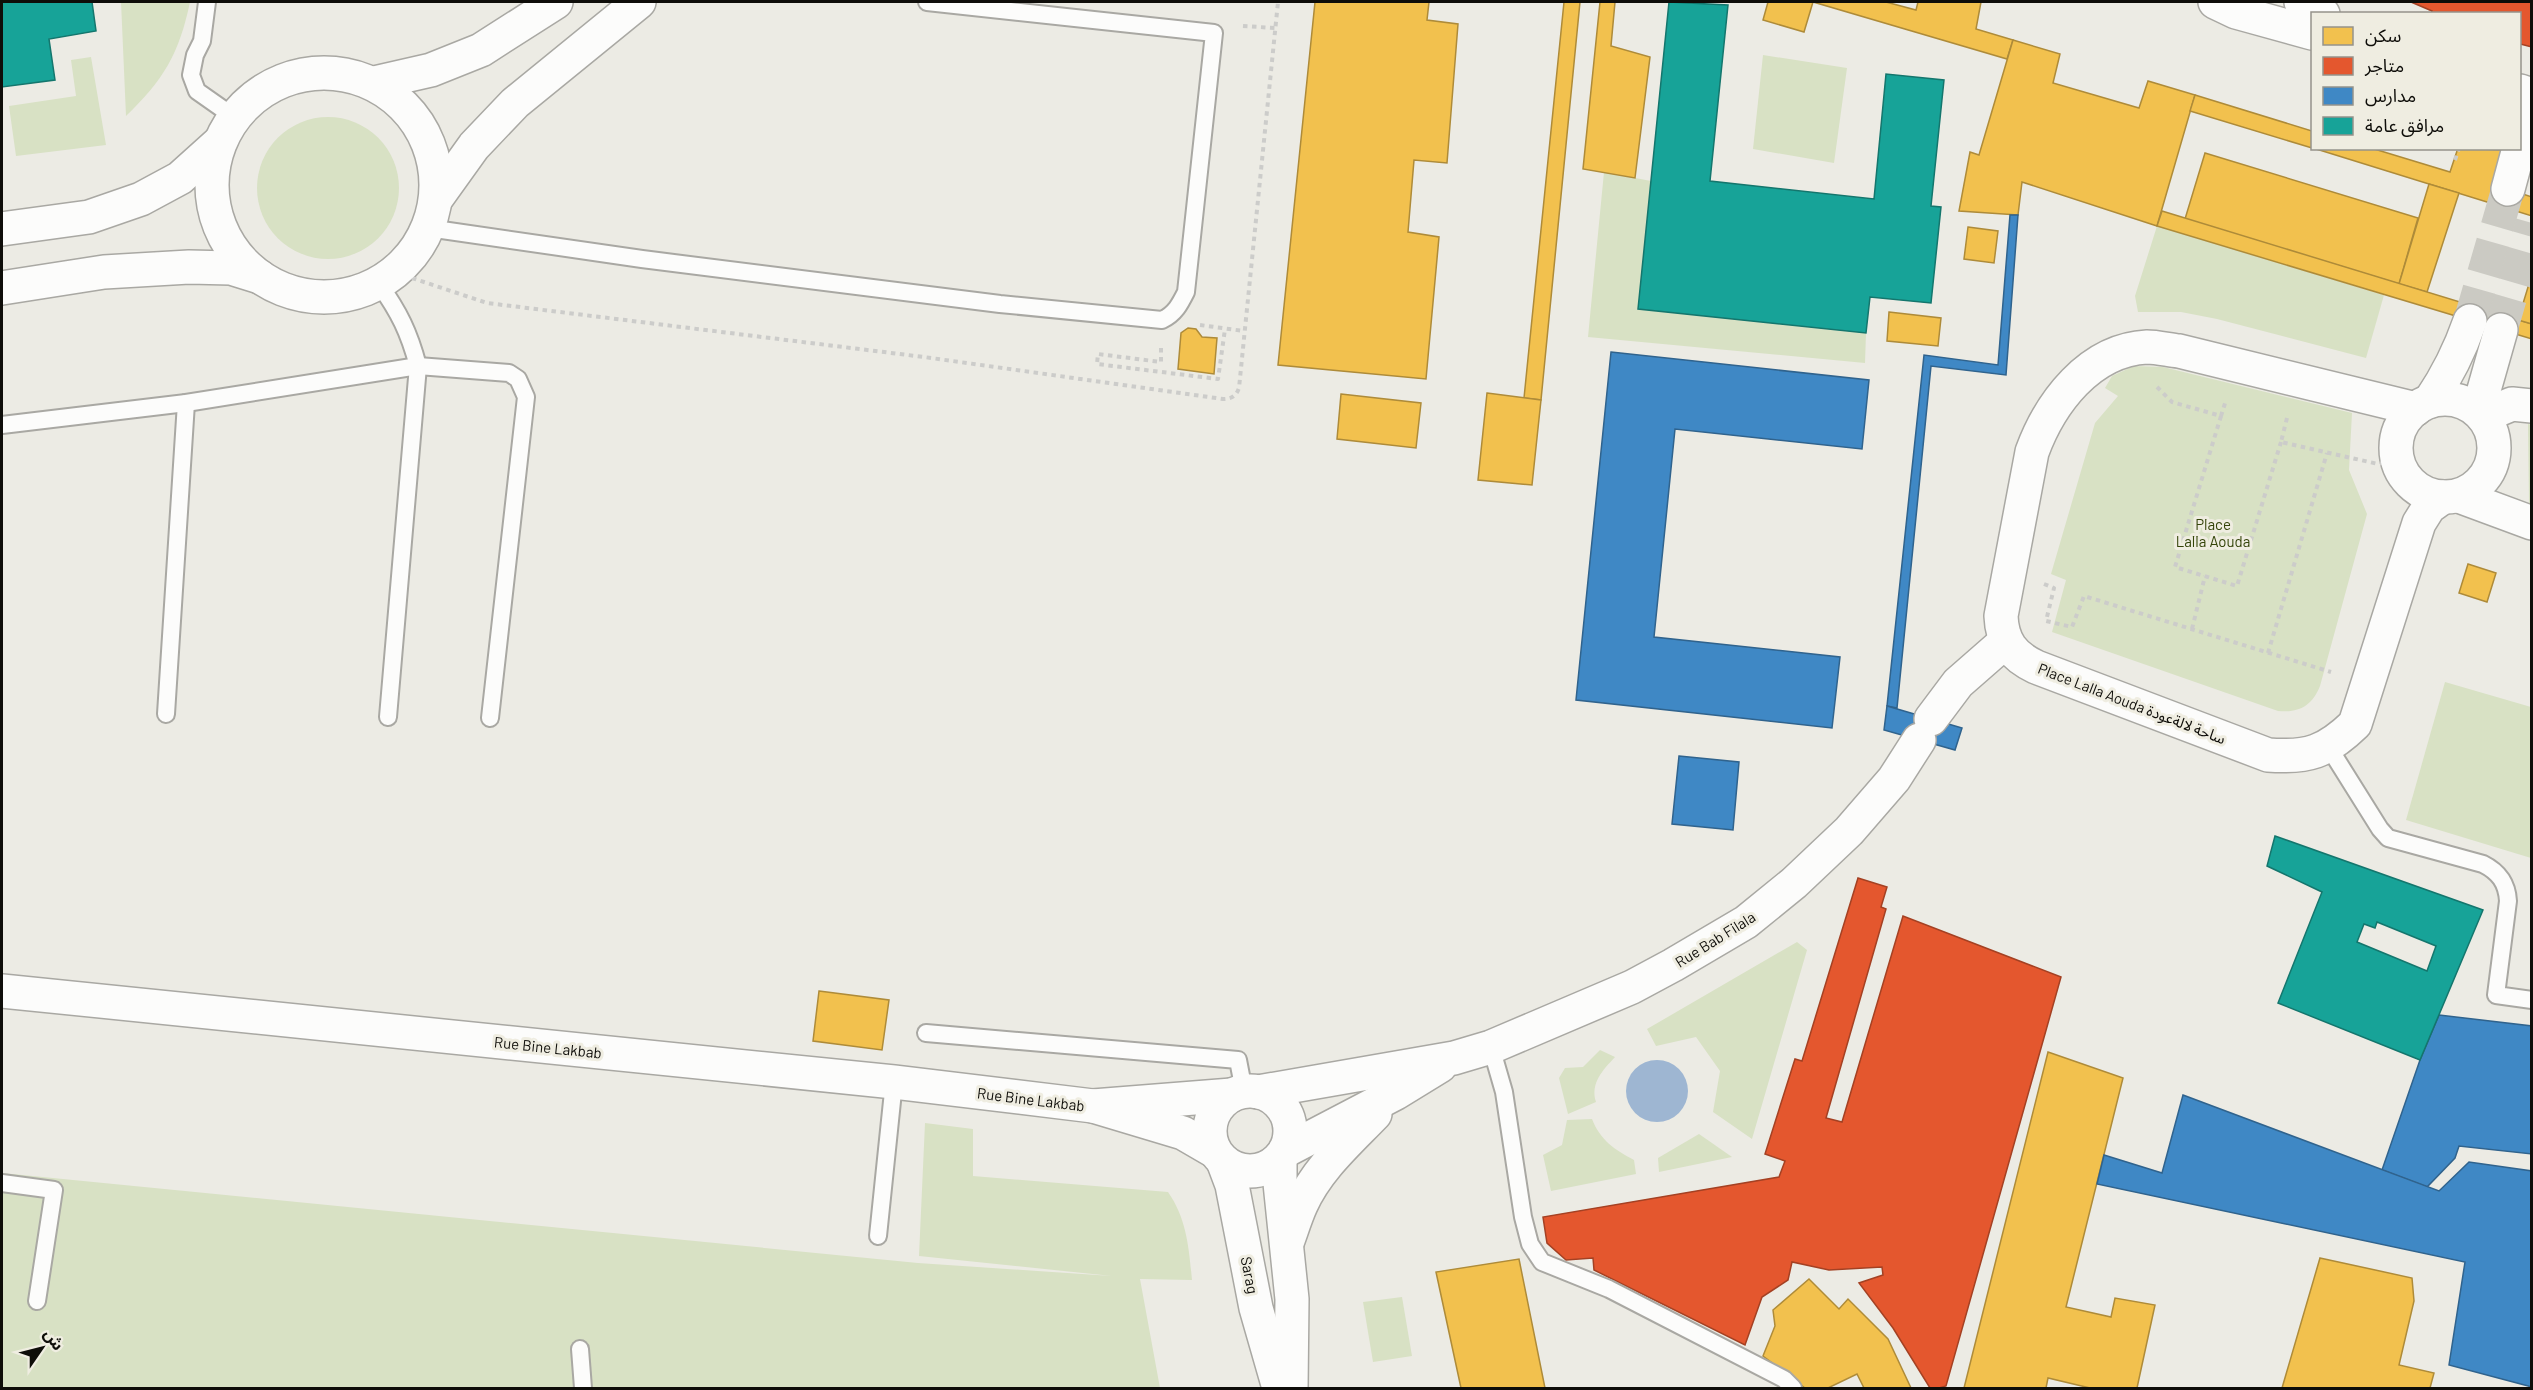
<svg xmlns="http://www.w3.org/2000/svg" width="2533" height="1390" font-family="Barlow,'Noto Sans Arabic',sans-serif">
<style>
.green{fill:#d8e1c4}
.water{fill:#9eb6d2}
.homes{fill:#f2c14e;stroke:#ae8b39;stroke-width:1.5}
.shops{fill:#e4572e;stroke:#a44123;stroke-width:1.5}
.schools{fill:#3f88c5;stroke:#30638d;stroke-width:1.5}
.public{fill:#17a398;stroke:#14766d;stroke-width:1.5;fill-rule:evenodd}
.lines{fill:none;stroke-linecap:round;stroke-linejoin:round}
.minor-tunnel{stroke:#cbcac3;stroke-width:33;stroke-dasharray:33 16;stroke-linecap:butt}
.service-casing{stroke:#a9a8a3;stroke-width:20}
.minor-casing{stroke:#a9a8a3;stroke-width:36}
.secondary-casing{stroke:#a9a8a3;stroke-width:36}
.path{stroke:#ccccca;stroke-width:4;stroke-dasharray:4.5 4.5;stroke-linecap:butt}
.service{stroke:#fcfcfb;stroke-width:16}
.minor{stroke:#fcfcfb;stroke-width:33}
.secondary{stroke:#fcfcfb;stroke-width:33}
.labels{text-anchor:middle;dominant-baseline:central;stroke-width:6;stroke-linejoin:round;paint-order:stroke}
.park-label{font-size:15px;fill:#344409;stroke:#efede1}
.street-label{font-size:15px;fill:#0e0d09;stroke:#efede1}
</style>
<rect width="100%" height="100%" fill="#ecebe4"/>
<g class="green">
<path d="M121,2h69c-11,52 -26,77 -64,114z"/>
<polygon points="1763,55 1847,68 1834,163 1753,149"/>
<polygon points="91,57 106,145 16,156 9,106 76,96 71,60"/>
<circle cx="328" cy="188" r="71"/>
<polygon points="1604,172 1651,181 1638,309 1866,333 1865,363 1588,337"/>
<polygon points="2157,226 2384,295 2366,358 2217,319 2181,312 2138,312 2135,296"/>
<path d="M2134,366l29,1 189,46 -3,57 18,44 -47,172c-8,20 -21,27 -42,25l-226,-79 14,-52 -15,-6 44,-151 23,-27 -13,-8 7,-12z"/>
<polygon points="2528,424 2532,425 2531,505 2529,504"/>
<polygon points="2445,682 2531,707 2531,858 2406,820"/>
<polygon points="1797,942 1807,950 1752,1139 1713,1112 1720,1071 1696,1037 1656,1046 1647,1029"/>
<path d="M1600,1050l15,7c-12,13 -25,26 -19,45l-28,12 -9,-36 6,-10 18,-1z"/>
<path d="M1592,1119c8,21 23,31 42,41l2,14 -85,17 -8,-36 19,-10 5,-25z"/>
<path d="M925,1123l48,6v47l195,16c19,27 21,57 24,88l-52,-1 20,109h-1158v-215l916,90 194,13 -193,-20z"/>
<polygon points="1699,1134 1732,1157 1659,1172 1658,1158"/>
<polygon points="1402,1297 1412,1356 1373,1362 1363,1302"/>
</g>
<circle class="water" cx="1657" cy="1091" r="31"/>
<g class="homes">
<polygon points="1315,2 1429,2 1427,20 1458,24 1447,163 1414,160 1408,232 1439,237 1426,379 1278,365"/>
<polygon points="1564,2 1580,2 1541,400 1524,398"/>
<polygon points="1600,2 1615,2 1611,46 1650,57 1635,178 1583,169"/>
<polygon points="1768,2 1886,2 1916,10 1918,2 1981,2 1976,29 2013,40 2007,59 1813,2 1804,32 1763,20"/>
<polygon points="2013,40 2060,54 2053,83 2139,108 2148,81 2195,95 2157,226 2022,182 2018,215 1959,211 1970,152 1979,155"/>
<polygon points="2195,95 2312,131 2312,148 2190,111"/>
<polygon points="2313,148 2371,148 2450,172 2458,148 2504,150 2495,185 2532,197 2532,216"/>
<polygon points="2205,153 2418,218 2399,284 2185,219"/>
<polygon points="2429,184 2459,193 2427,292 2399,284"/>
<polygon points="2162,211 2532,324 2532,339 2157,226"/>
<polygon points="1968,227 1998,231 1994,263 1964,259"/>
<polygon points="2532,274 2532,324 2518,320"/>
<polygon points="1889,312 1941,318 1938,346 1887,341"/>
<polygon points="1188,328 1196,329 1202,337 1217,338 1214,374 1178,369 1181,333"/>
<polygon points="1487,393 1541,400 1532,485 1478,480"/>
<polygon points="1341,394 1421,403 1416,448 1337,439"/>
<polygon points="2468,564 2496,573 2487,602 2459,593"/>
<polygon points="819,991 889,1000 882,1050 813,1041"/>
<polygon points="2048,1052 2123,1078 2066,1307 2111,1317 2115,1298 2155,1305 2137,1388 2090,1388 2048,1378 2046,1388 1964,1388"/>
<polygon points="2320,1258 2412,1278 2414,1301 2399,1365 2434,1373 2430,1388 2282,1388"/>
<polygon points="1519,1259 1545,1388 1461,1388 1436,1272"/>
<polygon points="1809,1279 1839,1309 1848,1299 1888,1339 1911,1388 1864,1388 1857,1374 1828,1388 1805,1388 1763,1356 1775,1326 1773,1310"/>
</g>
<g class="shops">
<polygon points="2411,2 2532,2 2532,47 2520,44 2520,14 2431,14 2432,11"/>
<polygon points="1858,878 1887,887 1881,907 1886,909 1826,1118 1842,1122 1903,916 2061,977 1946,1386 1939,1388 1930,1388 1893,1328 1859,1283 1883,1275 1882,1267 1829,1270 1792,1262 1788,1280 1762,1297 1745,1345 1594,1270 1593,1258 1566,1260 1547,1243 1543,1217 1779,1177 1785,1161 1765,1154 1795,1059 1802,1061"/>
</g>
<g class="schools">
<polygon points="2010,215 2018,215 2006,375 1931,366 1897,708 1887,706 1924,355 1998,365"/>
<polygon points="1611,352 1869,380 1862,449 1675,429 1654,637 1840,657 1832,728 1576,700"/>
<polygon points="1887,706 1962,728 1955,750 1884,730"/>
<polygon points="1679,756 1739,762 1733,830 1672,824"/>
<polygon points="2439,1015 2532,1026 2532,1154 2459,1146 2455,1158 2427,1187 2382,1170 2420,1060"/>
<polygon points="2183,1095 2439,1191 2469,1162 2532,1171 2532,1387 2449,1365 2465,1262 2097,1184 2104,1155 2162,1173"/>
</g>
<g class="public">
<polygon points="2,2 92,2 96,31 49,39 55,80 2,87"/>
<polygon points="1669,2 1728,5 1710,181 1874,199 1886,74 1944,80 1931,206 1941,207 1931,303 1870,297 1866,333 1638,309"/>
<path d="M2275,836l208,74 -63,150 -142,-57 44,-111 -55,-26zM2377,922l59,24 -9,25 -70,-29 7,-18 11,4z"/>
</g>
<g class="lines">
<g class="minor-tunnel">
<polyline points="2470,321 2508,189"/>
<polyline points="2501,330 2532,223"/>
</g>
<g class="service-casing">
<g id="service">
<polyline points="207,2 202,41 195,55 191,75 197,91 234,117"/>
<path d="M428,228l214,31 358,45 162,16c13,-6 18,-16 24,-28l28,-259 -287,-31"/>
<path d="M379,284c20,28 30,48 39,82l-30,351"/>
<polyline points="2,425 186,403 418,366 509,373 518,379 526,397 490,718"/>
<polyline points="166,714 186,403"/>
<path d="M2328,746l52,83 8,9 95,26c16,8 24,19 25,37l-12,94 36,5"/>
<polyline points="926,1033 1238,1060 1244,1091"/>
<polyline points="1491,1047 1504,1092 1523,1217 1530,1244 1542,1262 1609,1289 1784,1379 1793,1388"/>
<polyline points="2,1183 54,1190 37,1301"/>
<polyline points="878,1236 894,1082"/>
<polyline points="580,1349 583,1388"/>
</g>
</g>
<g class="minor-casing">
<g id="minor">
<polyline points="2520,148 2532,111"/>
<polyline points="2508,189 2519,148"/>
<circle cx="2445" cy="448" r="49"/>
<path d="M2430,401c17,-25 30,-51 40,-80"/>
<path d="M2416,409l-237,-58c-10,-1 -22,-4 -32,-4 -58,3 -97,56 -115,105l-31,164c1,26 12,40 35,51l232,88c40,3 58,-3 87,-31l64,-201 10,-16 14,-10"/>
<polyline points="2478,411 2501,330"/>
<polyline points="2483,416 2512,404 2532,406"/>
<polyline points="2459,496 2532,523"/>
<polyline points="1931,719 1958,683 2006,641"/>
<polyline points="2,991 894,1082 1093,1106"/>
<circle cx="1250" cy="1131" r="40"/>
<polyline points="1258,1092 1454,1058 1491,1047 1632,987 1673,965 1746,922 1794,883 1849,831 1894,779 1919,740"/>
<polyline points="1214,1151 1183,1133 1093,1106 1232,1095"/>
<polyline points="1285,1151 1396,1093 1440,1066"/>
<polyline points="1280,1158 1280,1183 1292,1299 1291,1388"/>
<polyline points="1223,1161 1232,1185 1256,1308 1279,1388"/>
<path d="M1288,1240c4,-11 8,-24 13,-35 16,-36 47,-63 74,-91"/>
</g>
</g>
<g class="secondary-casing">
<g id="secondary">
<polyline points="2215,2 2236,12 2312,33"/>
<polyline points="2301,2 2323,14"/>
<circle cx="324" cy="185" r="112"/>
<polyline points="374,83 431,70 481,50 556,2"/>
<polyline points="2520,91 2532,95"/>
<polyline points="436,199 474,146 515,103 639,2"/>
<polyline points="2,229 89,217 141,199 180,178 220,142"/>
<polyline points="2,288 104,272 189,267 231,268 260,277"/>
</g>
</g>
<g class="path">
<polyline points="1243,26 1275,28"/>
<polyline points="2455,160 2459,148"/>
<path d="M412,278l75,25 437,54 299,42c9,0 13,-3 16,-11l39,-386"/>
<polyline points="1200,325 1244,331"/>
<polyline points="1161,348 1161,362 1098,354 1097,364 1218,379 1225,329"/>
<polyline points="2157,387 2172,402 2221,416 2226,400"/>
<polyline points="2221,416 2175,567 2237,586 2281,442"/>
<polyline points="2287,418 2281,442 2378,464 2397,460"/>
<polyline points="2044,584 2054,588 2046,621 2072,627 2084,596 2331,672"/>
<polyline points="2192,629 2205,576"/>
<polyline points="2268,653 2327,453"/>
</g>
<use href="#service" class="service"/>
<use href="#minor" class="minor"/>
<use href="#secondary" class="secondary"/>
</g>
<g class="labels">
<g class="park-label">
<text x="2213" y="524">Place<tspan x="2213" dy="17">Lalla Aouda</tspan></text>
</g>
<g class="street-label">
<text transform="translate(2132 703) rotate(21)">Place Lalla Aouda ساحة لالةعودة</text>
<text transform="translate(1715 939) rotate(-32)">Rue Bab Filala</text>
<text transform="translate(548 1047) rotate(6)">Rue Bine Lakbab</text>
<text transform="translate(1031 1099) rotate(7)">Rue Bine Lakbab</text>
<text transform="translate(1250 1275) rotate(79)">Sarag</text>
</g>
</g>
<rect width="2533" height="1390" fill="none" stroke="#0e0d09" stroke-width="6"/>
<rect x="2311" y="12" width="210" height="138" fill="#efede1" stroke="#95938b" stroke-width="1.5"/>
<rect x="2323" y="27" width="30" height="18" fill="#f2c14e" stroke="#95938b" stroke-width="1.5"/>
<text x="2365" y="42" font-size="18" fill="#0e0d09">سكن</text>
<rect x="2323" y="57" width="30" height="18" fill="#e4572e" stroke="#95938b" stroke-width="1.5"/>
<text x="2365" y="72" font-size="18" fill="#0e0d09">متاجر</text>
<rect x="2323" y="87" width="30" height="18" fill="#3f88c5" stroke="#95938b" stroke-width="1.5"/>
<text x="2365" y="102" font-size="18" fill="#0e0d09">مدارس</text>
<rect x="2323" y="117" width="30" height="18" fill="#17a398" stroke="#95938b" stroke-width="1.5"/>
<text x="2365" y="132" font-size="18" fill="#0e0d09">مرافق عامة</text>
<g transform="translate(42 1348) rotate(55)" stroke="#efede1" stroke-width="4.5" paint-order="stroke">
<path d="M0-4.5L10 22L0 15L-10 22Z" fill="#0e0d09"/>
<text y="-9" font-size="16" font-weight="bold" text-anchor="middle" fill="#0e0d09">ش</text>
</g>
</svg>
